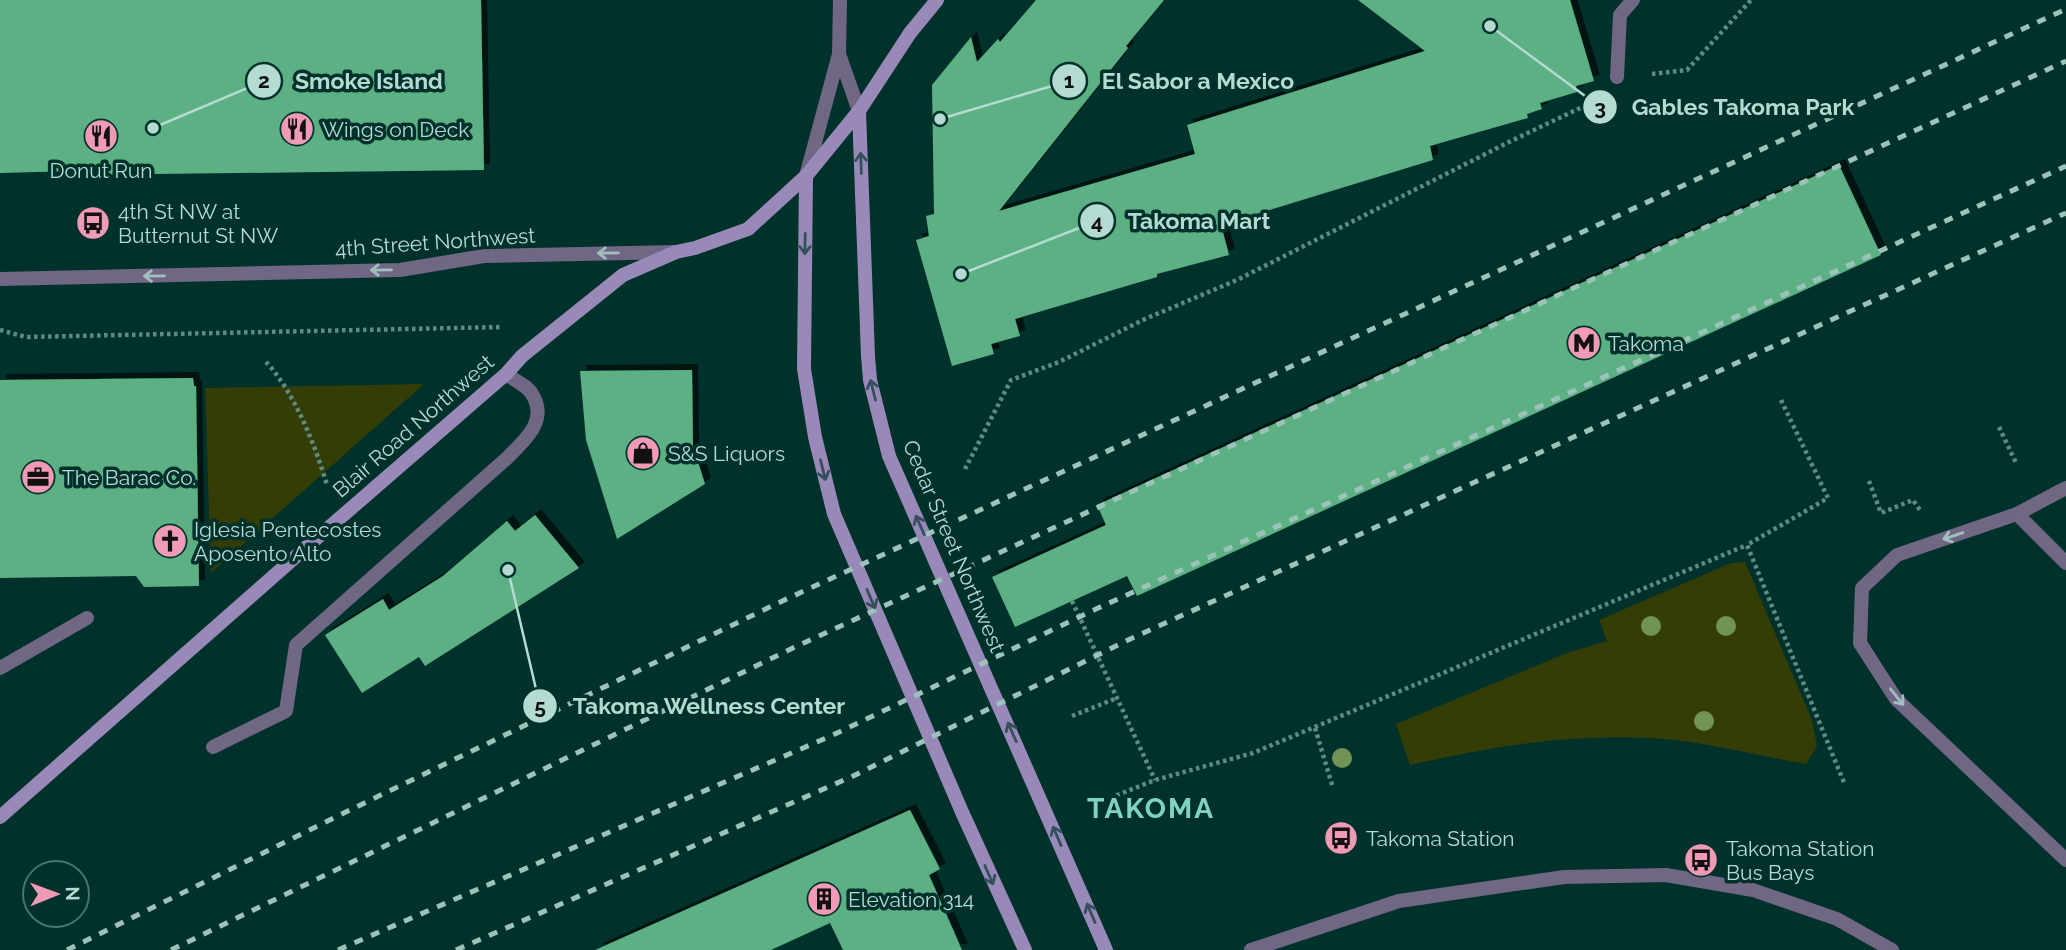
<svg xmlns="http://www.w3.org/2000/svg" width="2066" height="950" font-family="Raleway,sans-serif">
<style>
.green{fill:#343d05}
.building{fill:#5cb084;filter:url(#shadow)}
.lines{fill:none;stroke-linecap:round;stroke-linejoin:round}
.path{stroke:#608b83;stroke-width:4.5;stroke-dasharray:3.5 3.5;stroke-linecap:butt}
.service{stroke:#706785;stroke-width:14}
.minor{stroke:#706785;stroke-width:14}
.tertiary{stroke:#706785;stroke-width:14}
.secondary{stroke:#9889b9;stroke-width:14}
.rail{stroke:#9bc3ba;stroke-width:5;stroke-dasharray:9 9;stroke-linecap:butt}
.tree{fill:#719354}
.oneway{stroke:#35505c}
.oneway2{stroke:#a3bebf}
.labels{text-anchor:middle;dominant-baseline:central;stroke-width:7;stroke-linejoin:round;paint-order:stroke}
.poi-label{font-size:21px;fill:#b4dbd2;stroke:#00312a;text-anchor:start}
.street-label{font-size:21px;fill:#b4dbd2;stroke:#00312a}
.district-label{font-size:28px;font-weight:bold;letter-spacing:2px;fill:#80d3c1;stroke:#00312a}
.leader{fill:none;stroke:#b4dbd2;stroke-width:2.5}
.callout-dot{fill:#b4dbd2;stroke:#00312a;stroke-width:2.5}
.mark-label{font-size:21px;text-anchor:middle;font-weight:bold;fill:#111}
.callout-label{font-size:23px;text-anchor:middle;font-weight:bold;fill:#b4dbd2;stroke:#00312a;stroke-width:7;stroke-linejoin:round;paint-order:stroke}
</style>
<defs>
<filter id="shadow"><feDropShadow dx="6" dy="-6" stdDeviation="0" flood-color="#0009"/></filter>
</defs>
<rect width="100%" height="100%" fill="#00312a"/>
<g class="green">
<polygon points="424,384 211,573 205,388"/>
<path d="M1745,562l67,158 5,26 -11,18c-47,-8 -96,-21 -142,-25 -85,-7 -171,7 -254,26l-14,-41 171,-71 40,-12 -8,-21 132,-57z"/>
</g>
<g class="building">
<polygon points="0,0 481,0 484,170 76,175 76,171 0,173"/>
<polygon points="1036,0 1164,0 1126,46 1128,48 999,211 1195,154 1187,125 1425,51 1358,0 1570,0 1594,81 1576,86 1577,92 1540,103 1542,109 1527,114 1528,118 1430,146 1433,160 1221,225 1229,255 1157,274 1157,277 1015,319 1020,336 991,344 994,354 952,366 916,240 929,236 926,216 934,214 932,85 971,37 977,62 998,39 1000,42"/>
<polygon points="1839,165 1881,255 1137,596 1127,576 1015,627 992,577 1106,525 1097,505"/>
<polygon points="692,370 693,446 705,484 617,539 586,440 580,371"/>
<polygon points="193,378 194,386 196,386 199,586 144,587 136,576 0,578 0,380"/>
<polygon points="535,515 579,568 425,666 419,657 362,693 325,635 383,599 389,610 443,576 507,521 515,531"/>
<polygon points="910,810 940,869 929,875 962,950 843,950 830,923 771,950 595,950"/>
</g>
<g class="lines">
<g class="path">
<polyline points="1652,74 1687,70 1751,0"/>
<polyline points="0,330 26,337 502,327"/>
<path d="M266,362c29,31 49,83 61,123"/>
<polyline points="1781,400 1828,498 1747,545 1845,785"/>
<polyline points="1999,427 2017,465"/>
<polyline points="965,469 1011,380 1059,362 1145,319 1237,280 1511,141 1595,101"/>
<polyline points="1869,481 1881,513 1913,500 1920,510"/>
<polyline points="1072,601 1155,780"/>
<polyline points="1072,716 1117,698"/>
<polyline points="1315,728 1333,788"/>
<polyline points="1110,798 1155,780 1253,753 1747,545"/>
</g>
<g class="service">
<polyline points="2066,488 2017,514 1897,555 1862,588 1860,643 1896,699 2066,860"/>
<polyline points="2017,514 2066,563"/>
<polyline points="0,668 87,618"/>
<path d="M213,747l73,-36 10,-66 210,-186c18,-18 43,-38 26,-65 -4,-8 -18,-14 -26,-20"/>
<polyline points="1251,950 1399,901 1564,877 1666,875 1753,890 1837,919 1892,950"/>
</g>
<polyline class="minor" points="1617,77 1620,15 1633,0"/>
<g class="tertiary">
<polyline points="839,54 859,111"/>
<polyline points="806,176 839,54 840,0"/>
<polyline points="0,279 400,270 484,256 676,252"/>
</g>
<g class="secondary">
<polyline points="859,111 868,356 870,380 889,456 1106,950"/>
<polyline points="806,176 804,369 815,437 834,514 962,812 1025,950"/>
<polyline points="0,817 318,537 506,374 522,356 623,275 676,252 695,248 748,229 806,176 859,111 910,33 937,0"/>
</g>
<g class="rail">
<polyline points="67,950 352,809 778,603 2066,9"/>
<polyline points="171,950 795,647 2066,61"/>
<polyline points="338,950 833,735 1096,609 2066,166"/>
<polyline points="456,950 851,777 1128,640 2066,213"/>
</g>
</g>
<g class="tree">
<circle cx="1651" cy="626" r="10"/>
<circle cx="1726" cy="626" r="10"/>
<circle cx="1704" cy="721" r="10"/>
<circle cx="1342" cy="758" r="10"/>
</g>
<defs><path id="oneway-shaft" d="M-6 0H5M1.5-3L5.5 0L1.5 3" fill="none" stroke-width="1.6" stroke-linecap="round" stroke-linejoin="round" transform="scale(1.75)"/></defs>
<g class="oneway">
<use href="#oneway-shaft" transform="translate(861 163) rotate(-92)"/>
<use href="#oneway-shaft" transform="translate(805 244) rotate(91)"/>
<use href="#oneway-shaft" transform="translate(873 390) rotate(-104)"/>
<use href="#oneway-shaft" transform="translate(823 470) rotate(76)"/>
<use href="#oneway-shaft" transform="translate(920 525) rotate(-114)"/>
<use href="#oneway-shaft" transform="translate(871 599) rotate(67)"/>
<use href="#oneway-shaft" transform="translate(1012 732) rotate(-114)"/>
<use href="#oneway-shaft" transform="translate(1057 836) rotate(-113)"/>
<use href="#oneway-shaft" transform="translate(989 875) rotate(66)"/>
<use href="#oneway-shaft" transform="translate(1091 913) rotate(-113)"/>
</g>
<g class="oneway2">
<use href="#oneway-shaft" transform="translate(608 253) rotate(179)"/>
<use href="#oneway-shaft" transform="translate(381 270) rotate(179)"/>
<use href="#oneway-shaft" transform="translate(154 276) rotate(179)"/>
<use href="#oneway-shaft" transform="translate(1953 536) rotate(161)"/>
<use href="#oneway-shaft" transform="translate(1897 697) rotate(51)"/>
</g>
<defs>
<g id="restaurant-disc" transform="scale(1.75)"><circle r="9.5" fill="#f09ab6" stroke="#00312a"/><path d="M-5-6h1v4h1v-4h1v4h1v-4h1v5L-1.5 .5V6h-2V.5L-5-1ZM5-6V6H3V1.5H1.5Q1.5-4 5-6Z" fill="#111"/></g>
<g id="bus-disc" transform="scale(1.75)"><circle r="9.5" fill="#f09ab6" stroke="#00312a"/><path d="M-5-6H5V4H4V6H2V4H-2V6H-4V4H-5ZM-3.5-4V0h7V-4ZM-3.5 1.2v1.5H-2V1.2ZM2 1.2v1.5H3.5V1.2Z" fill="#111"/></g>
<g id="metro-disc" transform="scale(1.75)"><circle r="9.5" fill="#f09ab6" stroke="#00312a"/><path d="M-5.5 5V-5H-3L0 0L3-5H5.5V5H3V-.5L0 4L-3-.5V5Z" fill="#111"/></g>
<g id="shop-disc" transform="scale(1.75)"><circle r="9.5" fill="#f09ab6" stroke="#00312a"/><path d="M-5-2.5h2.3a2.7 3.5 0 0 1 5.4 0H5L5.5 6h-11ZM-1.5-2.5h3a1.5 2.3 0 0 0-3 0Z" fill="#111"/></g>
<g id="office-disc" transform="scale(1.75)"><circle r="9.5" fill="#f09ab6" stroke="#00312a"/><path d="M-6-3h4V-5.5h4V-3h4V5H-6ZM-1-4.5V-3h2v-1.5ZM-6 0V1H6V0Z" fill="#111"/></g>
<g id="church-disc" transform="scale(1.75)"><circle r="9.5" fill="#f09ab6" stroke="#00312a"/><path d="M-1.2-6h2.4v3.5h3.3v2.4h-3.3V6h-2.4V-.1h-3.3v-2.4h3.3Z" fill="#111"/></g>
<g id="building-disc" transform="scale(1.75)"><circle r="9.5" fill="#f09ab6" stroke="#00312a"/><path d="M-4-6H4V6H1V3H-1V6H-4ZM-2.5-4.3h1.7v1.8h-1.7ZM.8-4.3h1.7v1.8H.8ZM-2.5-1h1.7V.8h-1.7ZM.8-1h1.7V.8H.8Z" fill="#111"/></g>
</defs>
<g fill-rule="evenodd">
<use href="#restaurant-disc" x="297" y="129"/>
<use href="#restaurant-disc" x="101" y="136"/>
<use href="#bus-disc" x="93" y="223"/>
<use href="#metro-disc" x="1584" y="343"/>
<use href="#shop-disc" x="643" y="453"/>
<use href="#office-disc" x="38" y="477"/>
<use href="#church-disc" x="170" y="541"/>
<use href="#bus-disc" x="1341" y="838"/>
<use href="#bus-disc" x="1701" y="860"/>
<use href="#building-disc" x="824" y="899"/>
</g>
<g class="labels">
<g class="poi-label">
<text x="322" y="129">Wings on Deck</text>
<text x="101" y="170" text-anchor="middle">Donut Run</text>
<text x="118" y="211">4th St NW at<tspan x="118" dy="24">Butternut St NW</tspan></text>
<text x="1608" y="343">Takoma</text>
<text x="668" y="453">S&amp;S Liquors</text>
<text x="62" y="477">The Barac Co.</text>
<text x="194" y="529">Iglesia Pentecostes<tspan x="194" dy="24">Aposento Alto</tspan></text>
<text x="1366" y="838">Takoma Station</text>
<text x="1726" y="848">Takoma Station<tspan x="1726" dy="24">Bus Bays</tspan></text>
<text x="848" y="899">Elevation 314</text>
</g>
<g class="street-label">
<text transform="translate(435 242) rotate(-4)">4th Street Northwest</text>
<text transform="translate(413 426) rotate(-41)">Blair Road Northwest</text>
<text transform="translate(954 546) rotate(67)">Cedar Street Northwest</text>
</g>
<g class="district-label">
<text x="1151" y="808">TAKOMA</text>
</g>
</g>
<path class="leader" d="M940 119L1069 81M153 128L264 81M1490 26L1600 107M961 274L1097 221M508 570L540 706"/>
<g class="callout-dot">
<circle cx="940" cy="119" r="7"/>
<circle cx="153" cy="128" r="7"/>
<circle cx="1490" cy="26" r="7"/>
<circle cx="961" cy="274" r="7"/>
<circle cx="508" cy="570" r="7"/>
<circle cx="1069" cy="81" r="18"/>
<circle cx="264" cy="81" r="18"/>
<circle cx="1600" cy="107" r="18"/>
<circle cx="1097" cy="221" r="18"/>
<circle cx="540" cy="706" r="18"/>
</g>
<g class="mark-label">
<text x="1069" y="88">1</text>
<text x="264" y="88">2</text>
<text x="1600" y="115">3</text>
<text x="1097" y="229">4</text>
<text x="540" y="714">5</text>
</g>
<g class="callout-label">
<text x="1198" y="89">El Sabor a Mexico</text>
<text x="369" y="89">Smoke Island</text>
<text x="1743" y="115">Gables Takoma Park</text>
<text x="1199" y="229">Takoma Mart</text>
<text x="709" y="714">Takoma Wellness Center</text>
</g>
<g transform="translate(56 894) rotate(89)"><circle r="33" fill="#00312a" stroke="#48756d" stroke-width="2"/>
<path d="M0-5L12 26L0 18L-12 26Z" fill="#f09ab6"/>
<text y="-10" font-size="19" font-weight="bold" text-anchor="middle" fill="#b4dbd2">N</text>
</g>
</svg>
